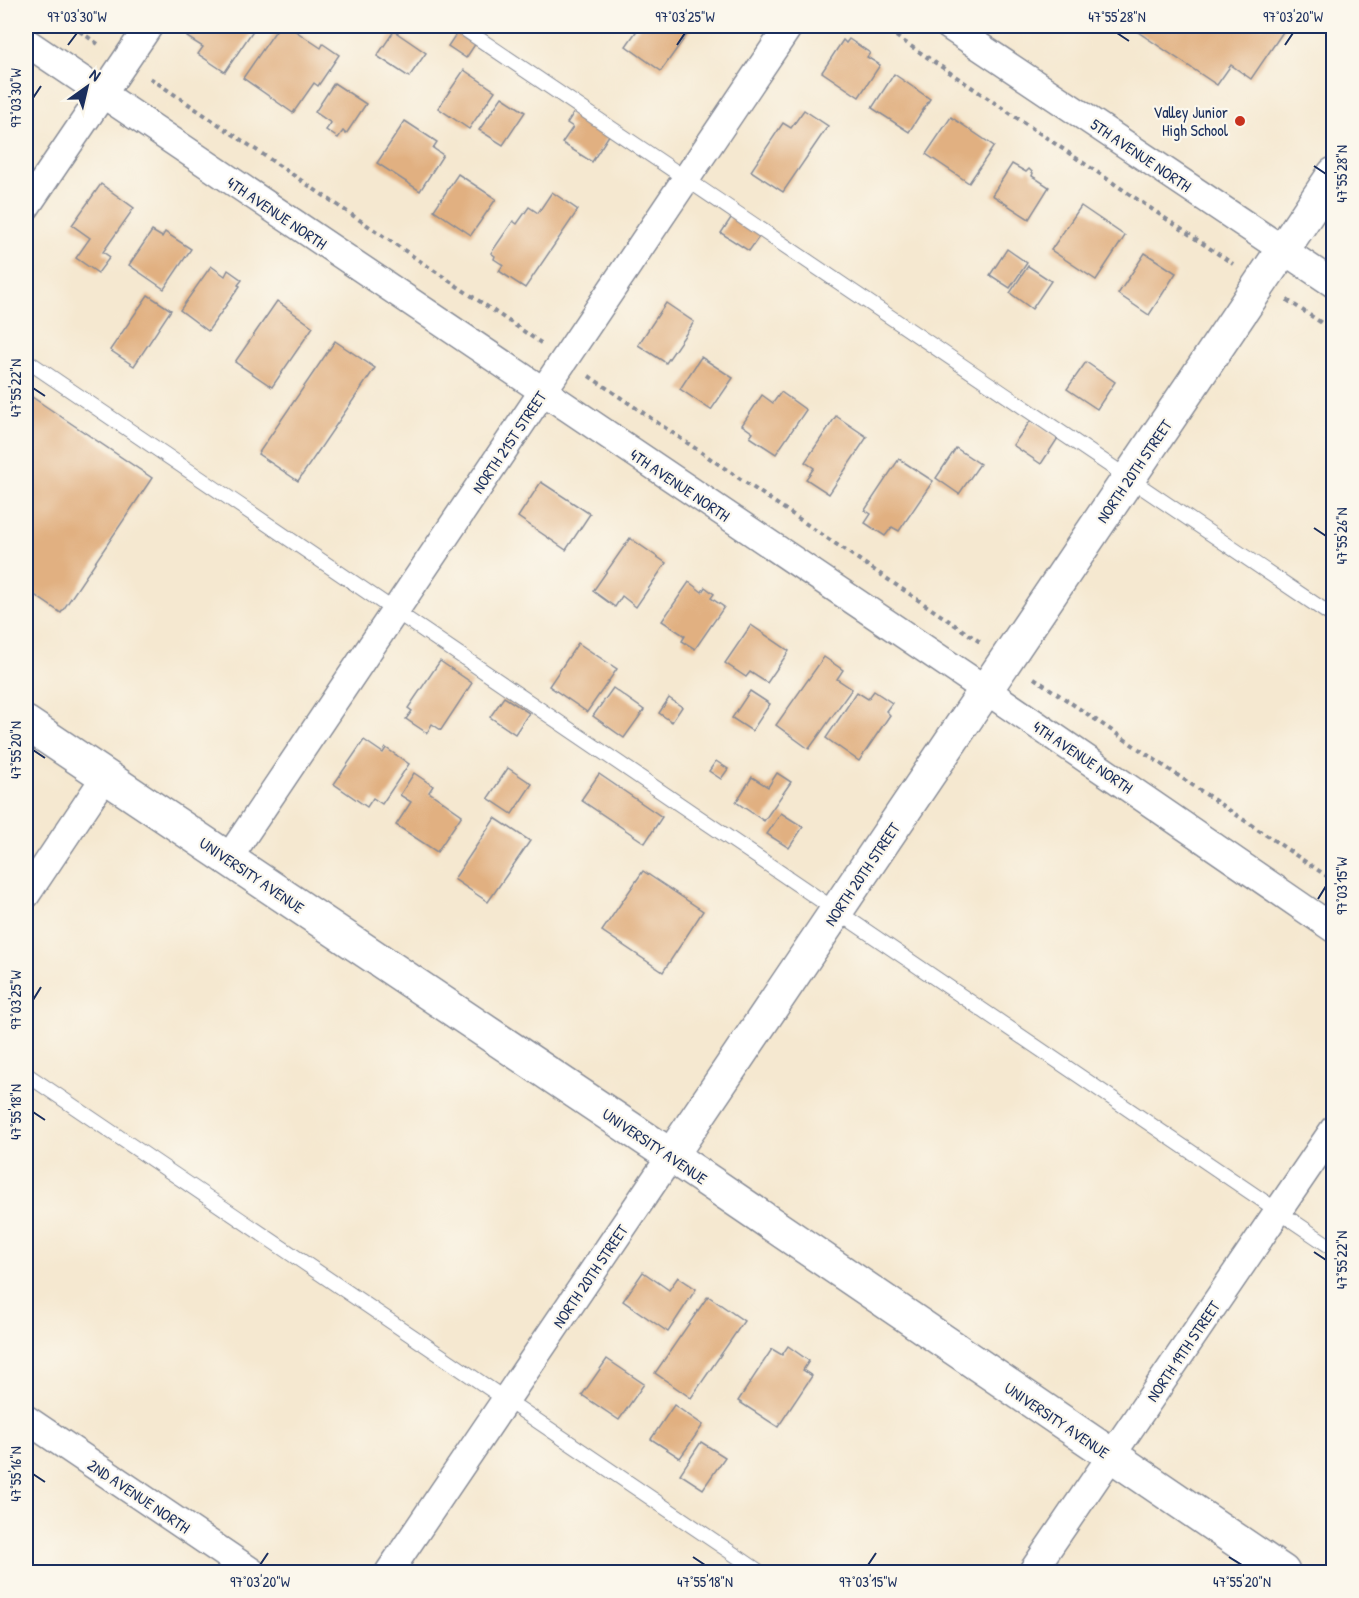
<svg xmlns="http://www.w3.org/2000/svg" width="1359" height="1598" font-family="'Patrick Hand',sans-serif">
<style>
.building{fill:#e1b081}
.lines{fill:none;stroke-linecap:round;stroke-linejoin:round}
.lane-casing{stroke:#888c97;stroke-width:16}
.street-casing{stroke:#888c97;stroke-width:30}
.secondary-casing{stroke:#888c97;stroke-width:36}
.path{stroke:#888c97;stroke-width:4;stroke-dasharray:4.5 4.5;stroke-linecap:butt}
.lane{stroke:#fff;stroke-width:14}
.street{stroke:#fff;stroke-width:27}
.secondary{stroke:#fff;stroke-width:33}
.ticks{fill:none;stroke:#1b2f5e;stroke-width:2}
.poi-dot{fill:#c8321e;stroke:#fbf7ec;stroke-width:2}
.labels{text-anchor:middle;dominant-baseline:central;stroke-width:4.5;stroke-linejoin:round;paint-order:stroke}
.poi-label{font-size:16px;fill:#1b2f5e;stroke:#fbf7ec;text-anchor:end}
.street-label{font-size:16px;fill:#1b2f5e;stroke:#fbf7ec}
.neatline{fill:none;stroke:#1b2f5e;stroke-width:2}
.ticks-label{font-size:15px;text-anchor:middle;fill:#1b2f5e}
</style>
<rect width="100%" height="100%" fill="#fbf7ec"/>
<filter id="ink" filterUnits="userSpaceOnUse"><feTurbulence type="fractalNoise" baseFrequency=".0167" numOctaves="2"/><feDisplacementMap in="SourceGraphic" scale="12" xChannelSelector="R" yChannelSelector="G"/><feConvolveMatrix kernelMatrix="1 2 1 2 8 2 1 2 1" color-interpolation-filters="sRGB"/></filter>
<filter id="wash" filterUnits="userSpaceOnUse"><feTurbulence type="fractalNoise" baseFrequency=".008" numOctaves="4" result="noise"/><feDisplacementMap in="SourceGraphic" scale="24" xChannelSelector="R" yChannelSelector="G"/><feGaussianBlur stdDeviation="1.35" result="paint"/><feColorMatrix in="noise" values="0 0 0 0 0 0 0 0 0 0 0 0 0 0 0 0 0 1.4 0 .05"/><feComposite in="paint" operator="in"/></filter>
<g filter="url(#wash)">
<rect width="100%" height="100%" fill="#f5e8d0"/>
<g id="blocks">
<g class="building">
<polygon points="195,26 256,26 225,72 198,54 203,47 187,37"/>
<polygon points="279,26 288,26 321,48 323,44 339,55 318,86 314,83 293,113 243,78"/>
<polygon points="640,26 693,26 661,71 626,46"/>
<polygon points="1129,26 1287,26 1251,79 1231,65 1217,85"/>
<polygon points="394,31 426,53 409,77 377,56"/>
<polygon points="458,31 476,43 466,58 448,46"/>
<polygon points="849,39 870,53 867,57 880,65 859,97 822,72 843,40 846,43"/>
<polygon points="464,70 495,91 469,129 438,108"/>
<polygon points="894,74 930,99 909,132 872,108"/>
<polygon points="334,83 366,104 346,134 343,131 338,138 326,130 331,123 315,112"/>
<polygon points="502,97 525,112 503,145 479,130"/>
<polygon points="578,106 613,129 592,162 562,143 573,127 567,123"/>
<polygon points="804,110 828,126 783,192 751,171 783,123 791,128"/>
<polygon points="951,117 994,146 969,183 926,154"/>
<polygon points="405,121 437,142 433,148 443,155 420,191 377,163"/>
<polygon points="1012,164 1026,172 1029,169 1033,173 1032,176 1049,187 1029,219 992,195"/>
<polygon points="458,174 496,199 471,235 434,210"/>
<polygon points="101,184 134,208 103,252 110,257 98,273 76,258 90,238 72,225"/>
<polygon points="552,192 578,210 525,288 499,271 503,265 494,259 495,256 491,253 513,221 517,224 529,207 538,213"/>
<polygon points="1081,206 1125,236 1096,280 1051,250"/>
<polygon points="733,215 761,234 749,251 721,233"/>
<polygon points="152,231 162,237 165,232 191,249 164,289 129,265"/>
<polygon points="1007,249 1027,263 1010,288 990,275"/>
<polygon points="1145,253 1176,273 1149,315 1118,294"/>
<polygon points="211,266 225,276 228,270 242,280 238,285 240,286 208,331 180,310"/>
<polygon points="1028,266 1051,281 1032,309 1010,293"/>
<polygon points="148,295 171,310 134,366 110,350"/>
<polygon points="277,301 313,327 272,387 235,362"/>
<polygon points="666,303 694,322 666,363 638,345"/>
<polygon points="335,341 375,368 298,481 258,454"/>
<polygon points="701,357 733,378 711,410 680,389"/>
<polygon points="1086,362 1115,382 1097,409 1067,389"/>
<polygon points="781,392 806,410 776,454 750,437 753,433 742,425 762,395 773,403"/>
<polygon points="26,393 152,478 61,613 26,589"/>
<polygon points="836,416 867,437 829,494 806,479 814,468 805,462"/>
<polygon points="1031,420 1058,438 1041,464 1013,445"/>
<polygon points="956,448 980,464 959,494 936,478"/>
<polygon points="899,459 933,481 899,531 892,527 885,536 865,523 871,514 865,510"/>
<polygon points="541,482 590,514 566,550 518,517"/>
<polygon points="630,538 666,563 636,607 622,596 615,607 593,591"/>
<polygon points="689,582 702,592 705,587 714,594 711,598 724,607 695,649 682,641 685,636 662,621"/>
<polygon points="751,625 789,651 767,683 750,672 746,677 725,663"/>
<polygon points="578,643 617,669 587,712 549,686"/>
<polygon points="824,657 843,670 837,679 852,689 809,749 776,725"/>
<polygon points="440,661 472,683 441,730 432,724 427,733 406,719 412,711 408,708"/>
<polygon points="613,688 644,710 624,738 593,716"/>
<polygon points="750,691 770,704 752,731 732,718"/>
<polygon points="874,691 892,703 886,711 890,715 859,761 826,738 857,692 868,699"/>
<polygon points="504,697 529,713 515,734 490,717"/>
<polygon points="669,698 682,707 672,722 659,713"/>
<polygon points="364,740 383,753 386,748 409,764 382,804 373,798 367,807 334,784"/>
<polygon points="716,761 728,769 721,779 709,771"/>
<polygon points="508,768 532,784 512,814 488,798"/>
<polygon points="414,773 433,786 429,792 462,815 437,852 396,825 411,802 400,795"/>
<polygon points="777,773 791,782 764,821 736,802 752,777 768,787"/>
<polygon points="599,774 662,817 645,843 581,800"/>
<polygon points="781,813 803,827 789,848 767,834"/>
<polygon points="495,818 530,841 488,902 454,879"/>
<polygon points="643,871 703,911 663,972 602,931"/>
<polygon points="643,1272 669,1290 678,1277 696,1289 668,1332 623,1301"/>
<polygon points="708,1296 744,1321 691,1398 655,1373"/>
<polygon points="788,1346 809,1361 803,1370 812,1376 778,1427 738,1401 772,1349 782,1355"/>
<polygon points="607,1359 644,1384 619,1420 582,1395"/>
<polygon points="674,1405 703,1425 680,1458 651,1439"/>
<polygon points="701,1442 725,1457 703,1489 680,1474"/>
</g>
</g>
</g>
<g filter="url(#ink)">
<use href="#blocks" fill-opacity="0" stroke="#888c97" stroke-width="1.5"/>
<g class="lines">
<g class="lane-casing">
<g id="lane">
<polyline points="460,26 1334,617"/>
<polyline points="26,360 1334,1249"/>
<polyline points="26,1074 760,1572"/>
</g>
</g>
<g class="street-casing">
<g id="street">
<polyline points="949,26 1334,284"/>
<polyline points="26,42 986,690 1334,929"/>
<polyline points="26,207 149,26"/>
<polyline points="228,859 789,26"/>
<polyline points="26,895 105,777"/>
<polyline points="26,1419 252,1572"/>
<polyline points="389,1572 671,1156"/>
<polyline points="1032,1572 1334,1129"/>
</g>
</g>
<g class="secondary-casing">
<g id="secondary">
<polyline points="26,723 701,1176 1283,1572"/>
<polyline points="671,1156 1334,174"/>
</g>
</g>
<g class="path">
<polyline points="72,26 101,46"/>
<polyline points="881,26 1233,264"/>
<polyline points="150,78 541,343"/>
<polyline points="1287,300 1334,331"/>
<polyline points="589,376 980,642"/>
<polyline points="1034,678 1334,881"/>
</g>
<use href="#lane" class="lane"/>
<use href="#street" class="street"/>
<use href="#secondary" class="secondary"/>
</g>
</g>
<path class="ticks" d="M1117,33l12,8M68,45l9,-12M677,45l8,-12M1285,45l8,-12M33,98l8,-12M1314,166l12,8M33,388l12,8M1314,528l12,8M33,750l12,8M1318,899l8,-13M33,1000l8,-13M33,1112l12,8M1314,1252l12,8M33,1474l12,8M693,1557l12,8M1229,1557l13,8M260,1565l8,-12M868,1565l8,-12"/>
<circle class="poi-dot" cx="1240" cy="121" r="6"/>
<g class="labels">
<g class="poi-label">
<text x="1228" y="112">Valley Junior<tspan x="1228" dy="18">High School</tspan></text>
</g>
<g class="street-label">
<text transform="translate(1141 155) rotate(34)">5TH AVENUE NORTH</text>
<text transform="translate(277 213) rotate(34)">4TH AVENUE NORTH</text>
<text transform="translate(509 442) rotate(-56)">NORTH 21ST STREET</text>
<text transform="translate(1134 471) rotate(-56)">NORTH 20TH STREET</text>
<text transform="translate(680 485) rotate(34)">4TH AVENUE NORTH</text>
<text transform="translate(1083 757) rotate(34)">4TH AVENUE NORTH</text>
<text transform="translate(862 874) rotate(-56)">NORTH 20TH STREET</text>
<text transform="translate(252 875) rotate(34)">UNIVERSITY AVENUE</text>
<text transform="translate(655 1146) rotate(34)">UNIVERSITY AVENUE</text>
<text transform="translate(590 1276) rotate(-56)">NORTH 20TH STREET</text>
<text transform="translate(1183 1351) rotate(-56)">NORTH 19TH STREET</text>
<text transform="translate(1057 1420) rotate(34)">UNIVERSITY AVENUE</text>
<text transform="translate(139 1496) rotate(34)">2ND AVENUE NORTH</text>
</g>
</g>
<rect width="1359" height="1598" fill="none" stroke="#fbf7ec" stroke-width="66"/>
<g transform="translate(87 87) rotate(34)" stroke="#fbf7ec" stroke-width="4.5" paint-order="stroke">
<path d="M0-4.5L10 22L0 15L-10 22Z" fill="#1b2f5e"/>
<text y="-9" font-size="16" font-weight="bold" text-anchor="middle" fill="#1b2f5e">N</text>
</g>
<rect x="33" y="33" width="1293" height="1532" class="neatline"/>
<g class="ticks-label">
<text x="77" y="22">97°03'30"W</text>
<text x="685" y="22">97°03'25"W</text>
<text x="1117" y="22">47°55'28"N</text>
<text x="1293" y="22">97°03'20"W</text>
<text transform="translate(16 98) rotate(-90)" y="5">97°03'30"W</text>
<text transform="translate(1342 174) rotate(-90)" y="5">47°55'28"N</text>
<text transform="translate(16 388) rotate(-90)" y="5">47°55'22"N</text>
<text transform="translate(1342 536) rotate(-90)" y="5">47°55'26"N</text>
<text transform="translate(16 750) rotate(-90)" y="5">47°55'20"N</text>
<text transform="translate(1342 886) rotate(-90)" y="5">97°03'15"W</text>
<text transform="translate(16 1000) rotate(-90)" y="5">97°03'25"W</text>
<text transform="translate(16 1112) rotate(-90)" y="5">47°55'18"N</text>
<text transform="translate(1342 1260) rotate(-90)" y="5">47°55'22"N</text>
<text transform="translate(16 1474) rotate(-90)" y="5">47°55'16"N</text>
<text x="260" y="1587">97°03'20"W</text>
<text x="705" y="1587">47°55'18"N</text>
<text x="868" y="1587">97°03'15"W</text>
<text x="1242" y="1587">47°55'20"N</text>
</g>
</svg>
